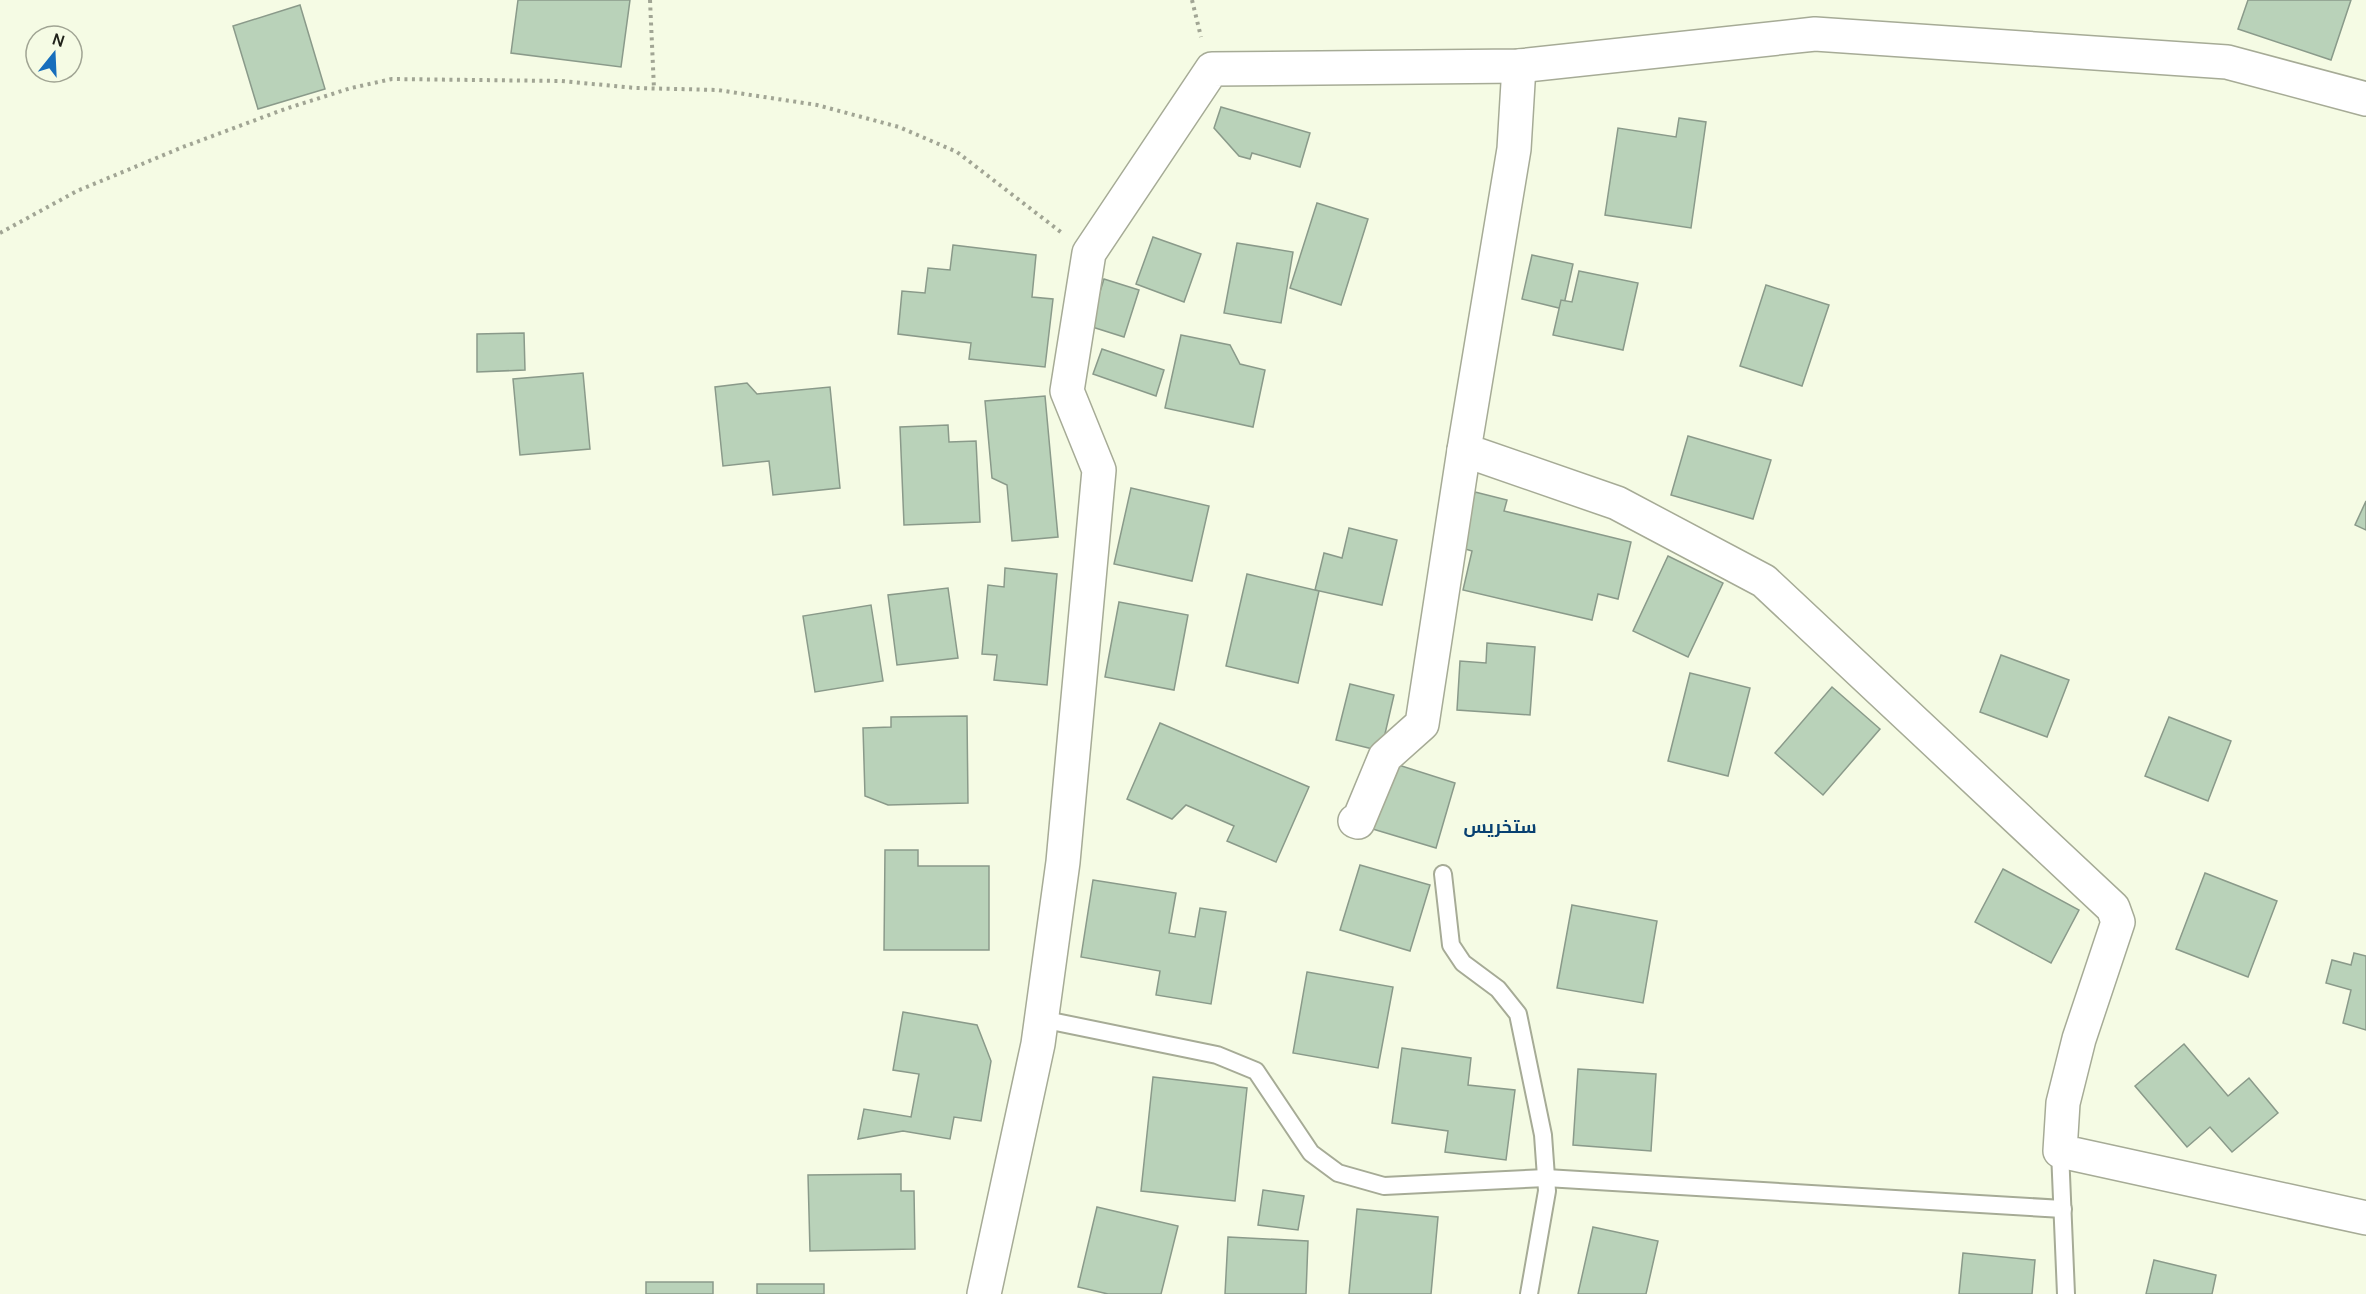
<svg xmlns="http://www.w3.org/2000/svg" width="2366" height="1294" font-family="Manrope,Cairo,sans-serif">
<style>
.building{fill:#b9d2b9;stroke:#8a9a8a;stroke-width:1.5}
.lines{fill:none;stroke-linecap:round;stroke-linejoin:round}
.service-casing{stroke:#a6ab96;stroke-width:20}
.minor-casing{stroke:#a6ab96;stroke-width:36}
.tertiary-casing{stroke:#a6ab96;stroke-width:36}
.path{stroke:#a1a594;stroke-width:4;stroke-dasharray:3 4.5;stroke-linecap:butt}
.service{stroke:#fff;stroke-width:16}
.minor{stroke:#fff;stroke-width:33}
.tertiary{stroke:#fff;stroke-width:33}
.labels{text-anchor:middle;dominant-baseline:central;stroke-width:4.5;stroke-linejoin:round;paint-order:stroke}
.quarter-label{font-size:18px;font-weight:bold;fill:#074071;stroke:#f5fbe4}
</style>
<rect width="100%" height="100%" fill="#f5fbe4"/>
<g class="building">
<polygon points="518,0 630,0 621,67 511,53"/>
<polygon points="2248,0 2351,0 2331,60 2238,29"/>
<polygon points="300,5 325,89 258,109 233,26"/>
<polygon points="1221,107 1310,133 1300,167 1252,153 1250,159 1239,156 1214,128"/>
<polygon points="1679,118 1706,122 1691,228 1605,215 1618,128 1676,137"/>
<polygon points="1317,203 1368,219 1341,305 1290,288"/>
<polygon points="1153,237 1201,254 1184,302 1136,284"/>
<polygon points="1237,243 1293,252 1281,323 1224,313"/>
<polygon points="953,245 1036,255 1032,297 1053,299 1045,367 969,359 971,343 898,334 902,291 925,293 928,268 950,270"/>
<polygon points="1532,255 1573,264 1563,309 1522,299"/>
<polygon points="1579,271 1638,283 1623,350 1553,335 1561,300 1572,302"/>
<polygon points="1104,279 1139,290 1124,337 1089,326"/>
<polygon points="1766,285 1829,305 1802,386 1740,366"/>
<polygon points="524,333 525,370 477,372 477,334"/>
<polygon points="1181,335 1230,345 1240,364 1265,370 1253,427 1165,408"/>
<polygon points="1102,349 1164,370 1156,396 1093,374"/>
<polygon points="583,373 590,449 520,455 513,379"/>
<polygon points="747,383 757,394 830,387 840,488 773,495 769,461 723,466 715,387"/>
<polygon points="1045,396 1058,537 1012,541 1007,485 992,478 985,401"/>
<polygon points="948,425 949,442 976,441 980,522 904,525 900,427"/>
<polygon points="1688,436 1771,460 1753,519 1671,495"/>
<polygon points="1131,488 1209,506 1192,581 1114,564"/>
<polygon points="1475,492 1507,500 1504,511 1631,542 1618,599 1598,594 1592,620 1463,590 1472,551 1462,548"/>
<polygon points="2366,501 2366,530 2355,525"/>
<polygon points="1349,528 1397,540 1382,605 1315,590 1324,553 1342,558"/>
<polygon points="1668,556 1723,583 1688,657 1633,631"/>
<polygon points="1005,568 1057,574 1047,685 994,680 997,655 982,654 988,585 1004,587"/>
<polygon points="1247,574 1319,591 1298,683 1226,666"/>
<polygon points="948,588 958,658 897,665 888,595"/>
<polygon points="1119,602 1188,615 1174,690 1105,677"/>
<polygon points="871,605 883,681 815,692 803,616"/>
<polygon points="1487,643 1535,647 1530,715 1457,710 1460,661 1486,663"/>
<polygon points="2001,655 2069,680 2047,737 1980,712"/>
<polygon points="1690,673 1750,688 1728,776 1668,761"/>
<polygon points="1350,684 1394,695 1381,751 1336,740"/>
<polygon points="1832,687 1880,729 1823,795 1775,753"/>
<polygon points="967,716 968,803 888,805 865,796 863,728 891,727 891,717"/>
<polygon points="2169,717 2231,741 2208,801 2145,776"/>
<polygon points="1160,723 1309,787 1276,862 1227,841 1234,826 1186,805 1172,819 1127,799"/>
<polygon points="1386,761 1455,783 1436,848 1366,827"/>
<polygon points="885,850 918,850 918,866 989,866 989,950 884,950"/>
<polygon points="1360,865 1430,885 1410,951 1340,930"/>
<polygon points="2003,869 2079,910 2051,963 1975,922"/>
<polygon points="2205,873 2277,901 2248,977 2176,949"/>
<polygon points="1093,880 1176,893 1169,933 1195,937 1200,908 1226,912 1211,1004 1156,995 1160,971 1081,957"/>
<polygon points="1572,905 1657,921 1643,1003 1557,988"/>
<polygon points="2354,953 2366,956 2366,1030 2343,1023 2351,990 2326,983 2332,960 2351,965"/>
<polygon points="1307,972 1393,987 1378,1068 1293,1053"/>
<polygon points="903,1012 977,1025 991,1061 981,1121 954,1117 950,1139 903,1131 858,1139 864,1109 911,1117 919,1074 893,1070"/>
<polygon points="2184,1044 2228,1096 2249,1078 2278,1113 2232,1152 2210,1127 2187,1147 2135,1086"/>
<polygon points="1402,1048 1471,1058 1468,1085 1515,1090 1506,1160 1445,1152 1448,1131 1392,1123"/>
<polygon points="1578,1069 1656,1074 1651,1151 1573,1145"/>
<polygon points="1153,1077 1247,1088 1235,1201 1141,1191"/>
<polygon points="901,1174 901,1191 914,1191 915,1249 810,1251 808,1175"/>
<polygon points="1263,1190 1304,1196 1298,1230 1258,1225"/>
<polygon points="1097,1207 1178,1226 1161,1294 1108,1294 1078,1287"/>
<polygon points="1357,1209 1438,1217 1431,1294 1349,1294"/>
<polygon points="1593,1227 1658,1241 1646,1294 1578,1294"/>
<polygon points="1228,1237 1308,1241 1306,1294 1225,1294"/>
<polygon points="1963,1253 2035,1260 2032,1294 1959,1294"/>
<polygon points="2154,1260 2216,1275 2212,1294 2146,1294"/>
<rect x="646" y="1282" width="67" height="12"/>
<rect x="757" y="1284" width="67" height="10"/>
</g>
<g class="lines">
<g class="service-casing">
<g id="service">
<polyline points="1443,874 1451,945 1463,963 1498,989 1518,1014 1543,1135 1547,1191 1529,1294"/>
<polyline points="1041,1019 1217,1055 1256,1071 1311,1153 1338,1173 1384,1186 1546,1178 2063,1209"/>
<polyline points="2060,1151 2066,1294"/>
</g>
</g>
<g class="minor-casing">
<g id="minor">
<polyline points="1519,66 1514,149 1464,450 1617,503 1764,581 2113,908 2118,922 2079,1039 2063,1103 2060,1151 2366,1218"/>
<polyline points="1355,821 1358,822 1385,757 1422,724 1464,450"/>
</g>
</g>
<g class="tertiary-casing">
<polyline id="tertiary" points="984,1294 1038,1044 1063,862 1099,470 1067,391 1089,253 1212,69 1519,66 1815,34 2227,62 2366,99"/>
</g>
<g class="path">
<polyline points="650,0 654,89"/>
<polyline points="1192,0 1201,37"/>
<polyline points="0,233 77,191 183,147 285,109 351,88 392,79 561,81 636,88 718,90 817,105 899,127 957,152 1062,233"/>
</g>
<use href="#service" class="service"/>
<use href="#minor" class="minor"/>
<use href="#tertiary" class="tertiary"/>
</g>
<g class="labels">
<g class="quarter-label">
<text x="1500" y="826">ستخريس</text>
</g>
</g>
<g transform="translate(54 54) rotate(18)"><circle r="28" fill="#f5fbe4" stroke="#a0a493" stroke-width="1.5"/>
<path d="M0-4.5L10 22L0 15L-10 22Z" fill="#166ebc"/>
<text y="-9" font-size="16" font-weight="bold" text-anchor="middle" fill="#20221a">N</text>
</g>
</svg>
